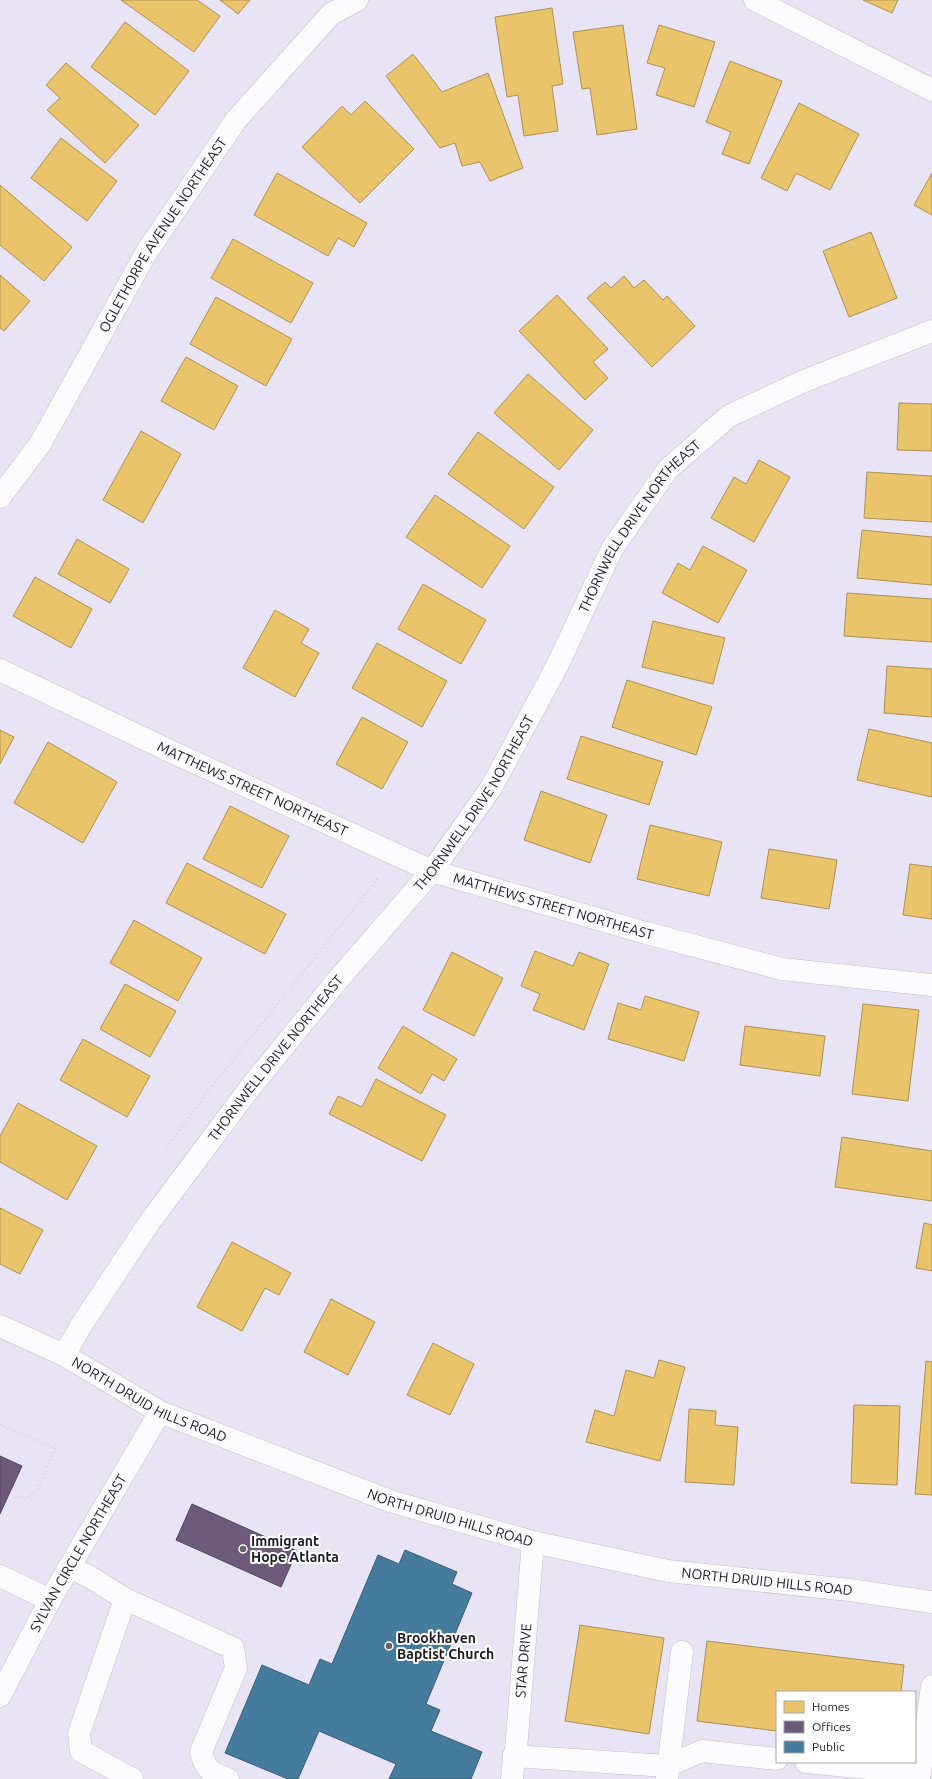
<svg xmlns="http://www.w3.org/2000/svg" width="932" height="1779" font-family="Ubuntu,sans-serif">
<style>
.homes{fill:#e9c46a;stroke:#ac9155}
.offices{fill:#6d597a;stroke:#554660}
.public{fill:#457b9d;stroke:#395e79}
.lines{fill:none;stroke-linecap:round;stroke-linejoin:round}
.minor-casing{stroke:#c2becb;stroke-width:23}
.major-casing{stroke:#c2becb;stroke-width:23}
.path{stroke:#d7d6dc;stroke-width:2.5;stroke-dasharray:1 3;stroke-linecap:butt}
.minor{stroke:#fcfbfe;stroke-width:22}
.major{stroke:#fcfbfe;stroke-width:22}
.poi-dot{fill:#64616e;stroke:#fff;stroke-width:1.5}
.labels{text-anchor:middle;dominant-baseline:central;stroke-width:4;stroke-linejoin:round;paint-order:stroke}
.street-label{font-size:14px;fill:#1d1a25;stroke:#fff}
.poi-label{font-size:14px;font-weight:bold;fill:#1d1a25;stroke:#fff;text-anchor:start}
</style>
<rect width="100%" height="100%" fill="#e9e4f5"/>
<g class="homes">
<polygon points="121,0 197,0 220,16 194,52"/>
<polygon points="220,0 250,0 238,14"/>
<polygon points="863,0 898,0 892,13"/>
<polygon points="552,8 563,84 552,86 558,131 524,136 518,95 507,97 495,17"/>
<polygon points="125,22 189,71 155,115 91,67"/>
<polygon points="623,25 637,129 597,135 590,88 582,89 573,32"/>
<polygon points="659,25 715,42 694,107 656,95 665,68 647,63"/>
<polygon points="413,54 442,92 488,73 523,168 490,181 480,162 462,166 455,143 440,148 386,76"/>
<polygon points="730,61 782,81 749,164 722,154 731,132 706,122"/>
<polygon points="66,63 139,125 105,163 47,110 60,98 46,85"/>
<polygon points="365,101 414,149 360,203 302,147 342,106 351,115"/>
<polygon points="799,103 859,134 830,190 796,173 787,191 761,178"/>
<polygon points="61,138 117,181 87,221 31,178"/>
<polygon points="277,173 367,223 354,247 338,238 328,256 254,215"/>
<polygon points="932,173 932,215 914,205"/>
<polygon points="0,185 72,247 44,281 0,245"/>
<polygon points="871,232 897,298 849,317 823,251"/>
<polygon points="233,239 313,283 291,323 211,278"/>
<polygon points="0,275 30,301 4,331 0,328"/>
<polygon points="624,276 634,288 644,280 663,300 667,296 695,326 652,367 587,298 605,282 611,288"/>
<polygon points="557,295 608,349 593,362 608,378 585,400 519,331"/>
<polygon points="216,297 292,339 266,386 190,344"/>
<polygon points="186,357 238,386 214,430 161,401"/>
<polygon points="528,374 593,430 559,470 494,413"/>
<polygon points="899,403 932,404 932,451 897,450"/>
<polygon points="141,431 181,454 143,523 103,500"/>
<polygon points="478,432 554,487 524,529 448,474"/>
<polygon points="759,460 790,477 754,542 711,518 734,477 746,484"/>
<polygon points="867,472 932,476 932,522 864,518"/>
<polygon points="435,495 510,546 482,588 406,537"/>
<polygon points="862,530 932,537 932,585 857,578"/>
<polygon points="77,539 129,569 110,603 58,574"/>
<polygon points="703,546 747,570 718,623 662,593 678,563 690,570"/>
<polygon points="35,577 92,609 71,648 13,616"/>
<polygon points="423,584 486,620 461,664 398,629"/>
<polygon points="847,593 932,599 932,642 844,636"/>
<polygon points="275,610 309,629 301,643 319,653 295,697 243,668"/>
<polygon points="653,621 725,638 713,684 642,667"/>
<polygon points="377,643 447,681 422,727 352,688"/>
<polygon points="887,666 932,669 932,717 884,713"/>
<polygon points="627,680 712,707 696,755 612,727"/>
<polygon points="362,717 408,742 382,789 336,764"/>
<polygon points="869,729 932,743 932,797 857,780"/>
<polygon points="0,730 14,737 0,764"/>
<polygon points="581,736 663,762 649,805 567,779"/>
<polygon points="48,742 117,782 83,843 14,803"/>
<polygon points="541,791 607,815 590,863 524,840"/>
<polygon points="230,806 289,836 262,888 203,859"/>
<polygon points="650,825 722,842 709,896 637,879"/>
<polygon points="769,849 837,860 829,909 761,898"/>
<polygon points="187,863 286,914 265,954 166,903"/>
<polygon points="910,864 932,867 932,919 903,915"/>
<polygon points="134,920 202,958 178,1001 110,963"/>
<polygon points="535,951 573,966 579,952 609,964 584,1030 533,1010 540,994 521,986"/>
<polygon points="452,952 503,978 474,1036 423,1010"/>
<polygon points="125,984 176,1011 150,1057 100,1029"/>
<polygon points="645,996 699,1012 684,1061 608,1039 618,1003 641,1010"/>
<polygon points="863,1004 919,1010 908,1101 852,1094"/>
<polygon points="403,1026 457,1059 444,1081 432,1074 421,1094 378,1068"/>
<polygon points="745,1026 825,1036 820,1076 740,1065"/>
<polygon points="83,1039 150,1076 127,1117 60,1080"/>
<polygon points="376,1079 446,1115 422,1161 329,1114 338,1096 362,1107"/>
<polygon points="18,1103 97,1146 67,1200 0,1162 0,1136"/>
<polygon points="842,1137 932,1151 932,1201 835,1187"/>
<polygon points="0,1208 43,1230 20,1274 0,1264"/>
<polygon points="924,1223 932,1225 932,1271 916,1268"/>
<polygon points="232,1242 291,1273 279,1295 265,1288 242,1331 197,1307"/>
<polygon points="331,1299 375,1322 348,1375 304,1352"/>
<polygon points="433,1343 474,1364 450,1415 407,1395"/>
<polygon points="659,1360 685,1367 660,1461 586,1442 595,1410 614,1416 626,1370 654,1378"/>
<polygon points="926,1361 932,1362 932,1495 915,1494"/>
<polygon points="854,1405 900,1406 897,1485 851,1483"/>
<polygon points="689,1409 716,1411 715,1425 738,1427 734,1485 685,1482"/>
<polygon points="580,1625 664,1638 649,1734 565,1721"/>
<polygon points="707,1641 904,1665 901,1692 777,1692 777,1731 697,1721"/>
</g>
<g class="offices">
<polygon points="0,1456 22,1466 0,1514"/>
<polygon points="192,1504 297,1551 281,1587 176,1540"/>
</g>
<polygon class="public" points="405,1550 457,1572 452,1584 472,1593 426,1704 440,1710 431,1731 482,1752 471,1779 389,1779 396,1764 319,1731 298,1779 288,1779 225,1753 262,1665 309,1685 320,1659 332,1664 378,1555 399,1564"/>
<g class="lines">
<g class="minor-casing">
<g id="minor">
<polyline points="755,0 932,90"/>
<path id="s1" d="M0,497l40,-53 106,-191 90,-133 95,-106 26,-14"/>
<path id="s2" d="M0,670l172,82 260,119 214,62 136,36 150,16"/>
<path id="s3" d="M64,1355l18,-31 67,-101 100,-134 87,-107 96,-111 59,-83 65,-120 56,-119 56,-80 61,-53 75,-35 128,-50"/>
<path d="M69,1567l21,10 35,22 108,49 3,20 -35,84c4,18 11,21 27,27"/>
<polyline points="0,1576 50,1600"/>
<polyline points="125,1599 79,1733 81,1751 132,1779"/>
<path id="s4" d="M0,1696l50,-96 110,-188"/>
<polyline points="514,1756 667,1766 702,1751 777,1759"/>
<polyline points="806,1762 918,1773"/>
<polyline points="667,1777 682,1652"/>
<path id="s5" d="M512,1779l2,-23 2,-7 17,-207"/>
<polyline points="919,1779 932,1686"/>
</g>
</g>
<g class="major-casing">
<g id="major">
<path id="s6" d="M0,1326l64,29 96,57 230,89 143,41 135,29 182,19 82,12"/>
</g>
</g>
<g class="path">
<polyline points="167,1147 209,1090 379,877"/>
<polyline points="0,1425 55,1448 38,1489 26,1499 17,1496"/>
</g>
<use href="#minor" class="minor"/>
<use href="#major" class="major"/>
</g>
<g class="poi-dot">
<circle cx="243" cy="1549" r="4"/>
<circle cx="389" cy="1646" r="4"/>
</g>
<g class="labels">
<g class="street-label">
<text stroke="none"><textPath href="#s1" startOffset="309">OGLETHORPE AVENUE NORTHEAST</textPath></text>
<text stroke="none"><textPath href="#s3" startOffset="1013">THORNWELL DRIVE NORTHEAST</textPath></text>
<text stroke="none"><textPath href="#s2" startOffset="279">MATTHEWS STREET NORTHEAST</textPath></text>
<text stroke="none"><textPath href="#s3" startOffset="689">THORNWELL DRIVE NORTHEAST</textPath></text>
<text stroke="none"><textPath href="#s2" startOffset="603">MATTHEWS STREET NORTHEAST</textPath></text>
<text stroke="none"><textPath href="#s3" startOffset="365">THORNWELL DRIVE NORTHEAST</textPath></text>
<text stroke="none"><textPath href="#s6" startOffset="167">NORTH DRUID HILLS ROAD</textPath></text>
<text stroke="none"><textPath href="#s6" startOffset="491">NORTH DRUID HILLS ROAD</textPath></text>
<text stroke="none"><textPath href="#s4" startOffset="163">SYLVAN CIRCLE NORTHEAST</textPath></text>
<text stroke="none"><textPath href="#s6" startOffset="815">NORTH DRUID HILLS ROAD</textPath></text>
<text stroke="none"><textPath href="#s5" startOffset="119">STAR DRIVE</textPath></text>
</g>
<g class="poi-label">
<text x="251" y="1541">Immigrant<tspan x="251" dy="16">Hope Atlanta</tspan></text>
<text x="397" y="1638">Brookhaven<tspan x="397" dy="16">Baptist Church</tspan></text>
</g>
</g>
<rect x="776" y="1691" width="140" height="72" fill="#ffffff" stroke="#a5a3a8"/>
<rect x="784" y="1701" width="20" height="12" fill="#e9c46a" stroke="#a5a3a8"/>
<text x="812" y="1711" font-size="12" fill="#1d1a25">Homes</text>
<rect x="784" y="1721" width="20" height="12" fill="#6d597a" stroke="#a5a3a8"/>
<text x="812" y="1731" font-size="12" fill="#1d1a25">Offices</text>
<rect x="784" y="1741" width="20" height="12" fill="#457b9d" stroke="#a5a3a8"/>
<text x="812" y="1751" font-size="12" fill="#1d1a25">Public</text>
</svg>
